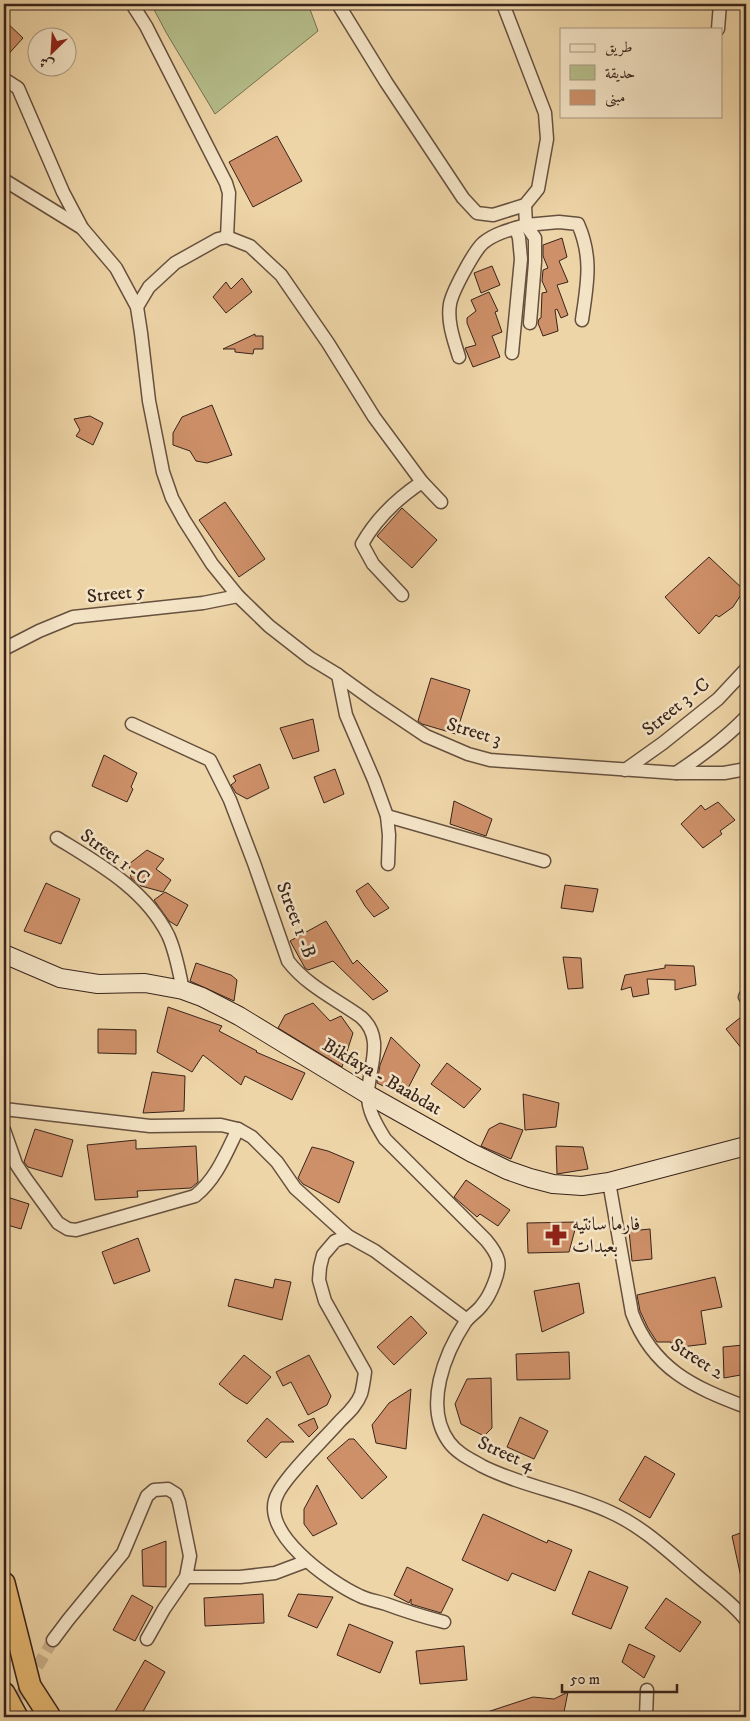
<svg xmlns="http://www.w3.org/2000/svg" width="750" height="1721" font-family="'IM FELL DW Pica',Amiri,serif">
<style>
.green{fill:#b5be8a;stroke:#767052}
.building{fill:#ce9069;stroke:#38231b}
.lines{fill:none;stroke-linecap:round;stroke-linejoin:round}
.street-tunnel{stroke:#cab18b;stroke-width:12;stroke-dasharray:12 6;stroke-linecap:butt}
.street-casing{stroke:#66503e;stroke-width:15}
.secondary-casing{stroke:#38231b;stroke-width:20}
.highway-casing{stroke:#38231b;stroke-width:24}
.street{stroke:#f4e4c6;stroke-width:12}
.secondary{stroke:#f4e4c6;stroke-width:18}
.highway{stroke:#e7ba74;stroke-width:21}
.labels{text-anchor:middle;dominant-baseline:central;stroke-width:5;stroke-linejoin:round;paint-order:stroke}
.street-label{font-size:19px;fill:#38231b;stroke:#f4e4c6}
.poi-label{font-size:19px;fill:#38231b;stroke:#f4e4c6;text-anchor:start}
</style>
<rect width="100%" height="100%" fill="#eed5a7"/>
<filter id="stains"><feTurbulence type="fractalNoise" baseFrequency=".004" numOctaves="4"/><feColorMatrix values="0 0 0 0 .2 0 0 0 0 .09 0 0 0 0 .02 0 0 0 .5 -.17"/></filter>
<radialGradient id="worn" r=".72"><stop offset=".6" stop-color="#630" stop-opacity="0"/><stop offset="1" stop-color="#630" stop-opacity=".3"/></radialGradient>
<polygon class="green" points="151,4 308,4 318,31 215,114 167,34"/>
<g class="building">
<polygon points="4,20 23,38 4,59"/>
<polygon points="277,136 302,181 253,207 229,162"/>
<polygon points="562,238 567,257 559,261 568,282 557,285 568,315 561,318 557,309 555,310 558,331 543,336 538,323 539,319 541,318 542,293 547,292 542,281 543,270 548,268 543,256 543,245"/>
<polygon points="492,266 500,285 481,293 474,273"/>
<polygon points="242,278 252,292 226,313 213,297 226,282 231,289"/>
<polygon points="489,292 498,311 495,312 502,332 492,336 500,357 473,367 465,348 476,345 467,323 467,318 476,311 471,300"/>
<polygon points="255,334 255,336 263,336 263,349 254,349 253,354 235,352 235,349 223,349"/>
<polygon points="212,405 232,455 207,463 196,461 190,451 173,445 173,433 182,417"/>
<polygon points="90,416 103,423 93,445 76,436 80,430 74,419"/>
<polygon points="225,502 265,559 239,577 199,520"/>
<polygon points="402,508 437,540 412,568 377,536"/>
<polygon points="709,557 744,590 733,607 719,617 716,615 699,634 665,597"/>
<polygon points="431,678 470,690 456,734 422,724 418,721"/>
<polygon points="313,719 319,751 293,759 280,728"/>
<polygon points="104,755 137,773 131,787 133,789 127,802 92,786"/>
<polygon points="260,764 269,788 247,799 236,793 231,785 236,781 233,776"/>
<polygon points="335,769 344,794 324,803 314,777"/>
<polygon points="454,801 492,819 486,836 450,824"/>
<polygon points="718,802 735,820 720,831 722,834 703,848 681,824 701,805 705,810"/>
<polygon points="147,850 164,859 156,869 171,880 163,892 141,886 131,878 129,864"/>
<polygon points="46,883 80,899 61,944 24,931"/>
<polygon points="368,883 389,908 374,917 365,906 356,891"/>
<polygon points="565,885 598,889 593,912 561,908"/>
<polygon points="165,892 188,905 177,926 169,921 154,900"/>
<polygon points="326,921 353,964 357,960 388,991 373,1000 333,961 308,970 305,968 290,941"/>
<polygon points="563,957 581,958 583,988 568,989"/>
<polygon points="196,963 231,975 237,980 234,1001 190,981"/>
<polygon points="665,965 694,966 696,985 675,990 675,980 647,979 649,994 633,997 631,987 621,990 625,975 665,968"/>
<polygon points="313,1003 330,1021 341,1016 353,1033 342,1067 278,1028 285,1015"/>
<polygon points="168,1007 222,1026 219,1031 257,1051 256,1052 305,1073 292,1100 245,1076 241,1085 203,1055 192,1072 157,1052"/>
<polygon points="746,1013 746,1054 726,1029"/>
<polygon points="98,1029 136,1030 136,1054 98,1053"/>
<polygon points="391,1037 420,1065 404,1096 377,1083 380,1065"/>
<polygon points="447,1063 481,1089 464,1108 431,1084"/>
<polygon points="152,1072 185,1076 184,1111 143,1113"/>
<polygon points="523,1094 559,1103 556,1127 525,1130"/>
<polygon points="500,1123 523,1130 511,1159 481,1146 489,1129"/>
<polygon points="35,1129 73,1140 62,1177 28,1167 24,1162"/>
<polygon points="136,1140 136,1149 196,1146 198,1182 191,1188 137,1191 138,1197 95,1200 87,1145"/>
<polygon points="556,1146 583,1147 588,1169 557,1174"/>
<polygon points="312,1147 328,1151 354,1162 339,1203 303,1184 298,1178"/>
<polygon points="466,1180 510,1210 498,1226 480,1214 477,1217 454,1197"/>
<polygon points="4,1196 29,1204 21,1229 4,1224"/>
<polygon points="577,1222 569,1252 528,1253 527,1223"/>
<polygon points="650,1229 652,1259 632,1261 629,1231"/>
<polygon points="138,1238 150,1271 114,1284 102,1252"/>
<polygon points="715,1277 722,1307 701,1311 706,1344 672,1348 671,1342 657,1342 648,1328 640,1311 637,1295"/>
<polygon points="235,1279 273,1288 275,1279 291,1282 282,1320 228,1306"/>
<polygon points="579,1283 584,1313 542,1332 534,1291"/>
<polygon points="411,1316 427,1333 394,1365 377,1347"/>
<polygon points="743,1345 746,1357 746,1374 724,1378 723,1347"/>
<polygon points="569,1352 570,1379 517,1380 516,1354"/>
<polygon points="244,1355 271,1377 247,1404 234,1396 219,1384"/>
<polygon points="309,1355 331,1396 327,1405 308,1415 291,1382 283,1386 276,1372"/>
<polygon points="491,1378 492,1428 484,1436 461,1424 455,1404 467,1379"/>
<polygon points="411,1389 406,1449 376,1443 372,1425 389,1403"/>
<polygon points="520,1417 548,1431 534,1459 507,1447"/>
<polygon points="267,1418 294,1442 281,1442 266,1458 247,1441"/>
<polygon points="314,1418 318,1428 309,1437 298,1425"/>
<polygon points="349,1439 354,1439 387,1477 362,1499 327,1458"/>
<polygon points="645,1456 675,1474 650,1518 619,1500"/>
<polygon points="317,1485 337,1524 313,1536 304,1524 304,1509"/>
<polygon points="483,1514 547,1543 548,1540 572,1550 555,1591 512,1573 508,1581 462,1560"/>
<polygon points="746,1531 746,1577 741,1577 732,1536"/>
<polygon points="166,1541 166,1587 143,1586 142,1550"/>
<polygon points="407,1567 453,1589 441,1613 414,1605 411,1604 411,1599 409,1603 394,1595"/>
<polygon points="589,1571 628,1587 611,1629 572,1614"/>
<polygon points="263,1594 264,1623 205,1626 204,1598"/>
<polygon points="298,1594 333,1597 317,1628 288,1616"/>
<polygon points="132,1595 153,1607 135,1641 113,1630"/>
<polygon points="666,1598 701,1622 680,1652 645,1628"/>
<polygon points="349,1624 393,1642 380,1673 337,1655"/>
<polygon points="629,1644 655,1656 644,1678 622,1662"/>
<polygon points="464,1646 467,1680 420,1684 416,1651"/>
<polygon points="145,1660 165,1672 140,1717 112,1717"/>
<polygon points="568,1692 563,1717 548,1717 537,1715 536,1717 479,1717 478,1715 533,1697 554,1699"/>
</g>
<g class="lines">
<polyline class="street-tunnel" points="10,1713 53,1640"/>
<g class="street-casing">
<g id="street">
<polyline points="132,4 146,26 226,183 229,193 227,237"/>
<polyline points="338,4 386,82 463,198 477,213 493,215 525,205 538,189 547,139 545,113 503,4"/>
<polyline points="718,29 720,4"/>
<polyline points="4,79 18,88 63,192 82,228 116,268 137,307 141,333 149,401 163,472 172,498 184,520 212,564 238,596 269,626 310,658 338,675 374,701 426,736 468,754 490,760 676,773 724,773 746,769"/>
<polyline points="4,180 82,228"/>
<path d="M525,205l1,20 33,-3 19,2c15,34 9,61 4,96"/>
<polyline points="137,307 149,287 175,263 218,239 227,237 250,246 281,275 328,343 374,417 422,482 441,502"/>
<polyline points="512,353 521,259 519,238 516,228"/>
<path d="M459,357c-5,-17 -12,-35 -9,-53 2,-12 24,-53 33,-61 12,-10 29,-14 43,-18l9,13v24l-5,61"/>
<path d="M402,595l-29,-31 -11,-20c14,-25 36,-46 60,-62"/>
<polyline points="4,649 39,631 73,617 203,603 238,596"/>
<polyline points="338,675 346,715 374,780 387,816 389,835 388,864"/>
<path d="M132,724l78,36 20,40 24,63 34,98c19,25 48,38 73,56 24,21 8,49 7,76 -1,17 9,33 17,46l101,101c5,6 10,12 12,20 3,11 -8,36 -16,45 -4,6 -11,10 -16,16 -21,32 -43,85 -17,121 8,11 21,17 33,24 42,21 87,27 128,46 32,14 59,40 85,62 17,15 37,28 51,46"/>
<polyline points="625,770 663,743 718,699 746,669"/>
<path d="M676,773c25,-17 49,-34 70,-56"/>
<polyline points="387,816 544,861"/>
<path d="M57,838c42,26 88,51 111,97 8,17 11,37 15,55"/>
<polyline points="745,997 746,995"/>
<polyline points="4,1109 150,1126 221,1125 238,1129 252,1137 277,1162 295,1188 348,1236"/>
<path d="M4,1130l12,34 10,15 32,44 10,6 8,1 119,-34c22,-18 31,-43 43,-67"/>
<path d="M609,1182l23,131c21,56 61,74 114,94"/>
<polyline points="186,1577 240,1577 275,1573 307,1561"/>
<path d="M444,1622c-20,-5 -39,-11 -58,-18 -9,-3 -18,-4 -26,-8 -29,-13 -104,-65 -82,-103 3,-6 7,-11 11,-16 16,-20 34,-37 51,-56 8,-8 17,-16 21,-27 2,-7 3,-15 4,-22l-40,-71 -6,-21 1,-13 3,-12 12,-14 13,-5 27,15 92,69"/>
<polyline points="53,1640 68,1620 123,1553 147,1496 154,1490 168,1489 176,1494 179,1502 190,1556 186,1577 164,1609 147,1639"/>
<polyline points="646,1717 647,1690"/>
</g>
</g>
<g class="secondary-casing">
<polyline id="secondary" points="4,954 60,978 98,984 145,983 183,990 202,997 239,1016 367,1094 472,1153 507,1170 530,1178 553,1184 582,1186 609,1182 746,1146"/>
</g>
<g class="highway-casing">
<g id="highway">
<polyline points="4,1583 30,1686 50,1717"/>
<polyline points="4,1693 17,1717"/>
</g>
</g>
<use href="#street" class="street"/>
<use href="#secondary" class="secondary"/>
<use href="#highway" class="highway"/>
</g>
<defs>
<g id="pharmacy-bare" transform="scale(1.725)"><path d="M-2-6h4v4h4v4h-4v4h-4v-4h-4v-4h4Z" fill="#8f2418" stroke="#f4e4c6" stroke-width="2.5" paint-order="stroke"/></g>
</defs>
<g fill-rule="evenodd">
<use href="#pharmacy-bare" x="556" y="1235"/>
</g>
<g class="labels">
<g class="street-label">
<text transform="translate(116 594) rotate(-6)">Street 5</text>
<text transform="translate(676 707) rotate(-39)">Street 3 -C</text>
<text transform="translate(474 732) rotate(17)">Street 3</text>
<text transform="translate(115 857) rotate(36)">Street 1 -C</text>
<text transform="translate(296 920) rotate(69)">Street 1 -B</text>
<text transform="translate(382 1077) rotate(30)">Bikfaya - Baabdat</text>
<text transform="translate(697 1359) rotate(33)">Street 2</text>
<text transform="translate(506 1454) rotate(24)">Street 4</text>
</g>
<g class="poi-label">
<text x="572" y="1224">فارما سانتيه<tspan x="572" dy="22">بعبدات</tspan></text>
</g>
</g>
<rect width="750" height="1721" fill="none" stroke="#eed5a7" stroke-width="20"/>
<rect x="5" y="5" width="740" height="1711" fill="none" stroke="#38231b" stroke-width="2.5"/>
<rect x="10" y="10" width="730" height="1701" fill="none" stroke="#38231b"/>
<rect x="560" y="28" width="162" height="90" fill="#f4e4c6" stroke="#a99782"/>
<rect x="570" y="44" width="25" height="8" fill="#f4e4c6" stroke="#a99782"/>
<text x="605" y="52" font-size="15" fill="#38231b">طريق</text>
<rect x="570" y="65" width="25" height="15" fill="#b5be8a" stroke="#a99782"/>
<text x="605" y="78" font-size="15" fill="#38231b">حديقة</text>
<rect x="570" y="90" width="25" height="15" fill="#ce9069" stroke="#a99782"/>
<text x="605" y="102" font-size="15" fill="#38231b">مبنى</text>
<g transform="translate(52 52) rotate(205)"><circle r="24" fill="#f4e4c6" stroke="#a99782"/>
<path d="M0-4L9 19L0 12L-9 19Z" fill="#8f2418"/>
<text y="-8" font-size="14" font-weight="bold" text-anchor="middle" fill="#38231b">ش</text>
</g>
<path d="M562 1684v8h115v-8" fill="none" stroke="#38231b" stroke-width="2.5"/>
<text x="570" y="1684" font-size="15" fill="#38231b" stroke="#f4e4c6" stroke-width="4" paint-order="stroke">50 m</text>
<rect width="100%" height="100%" filter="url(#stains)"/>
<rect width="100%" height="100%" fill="url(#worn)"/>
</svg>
